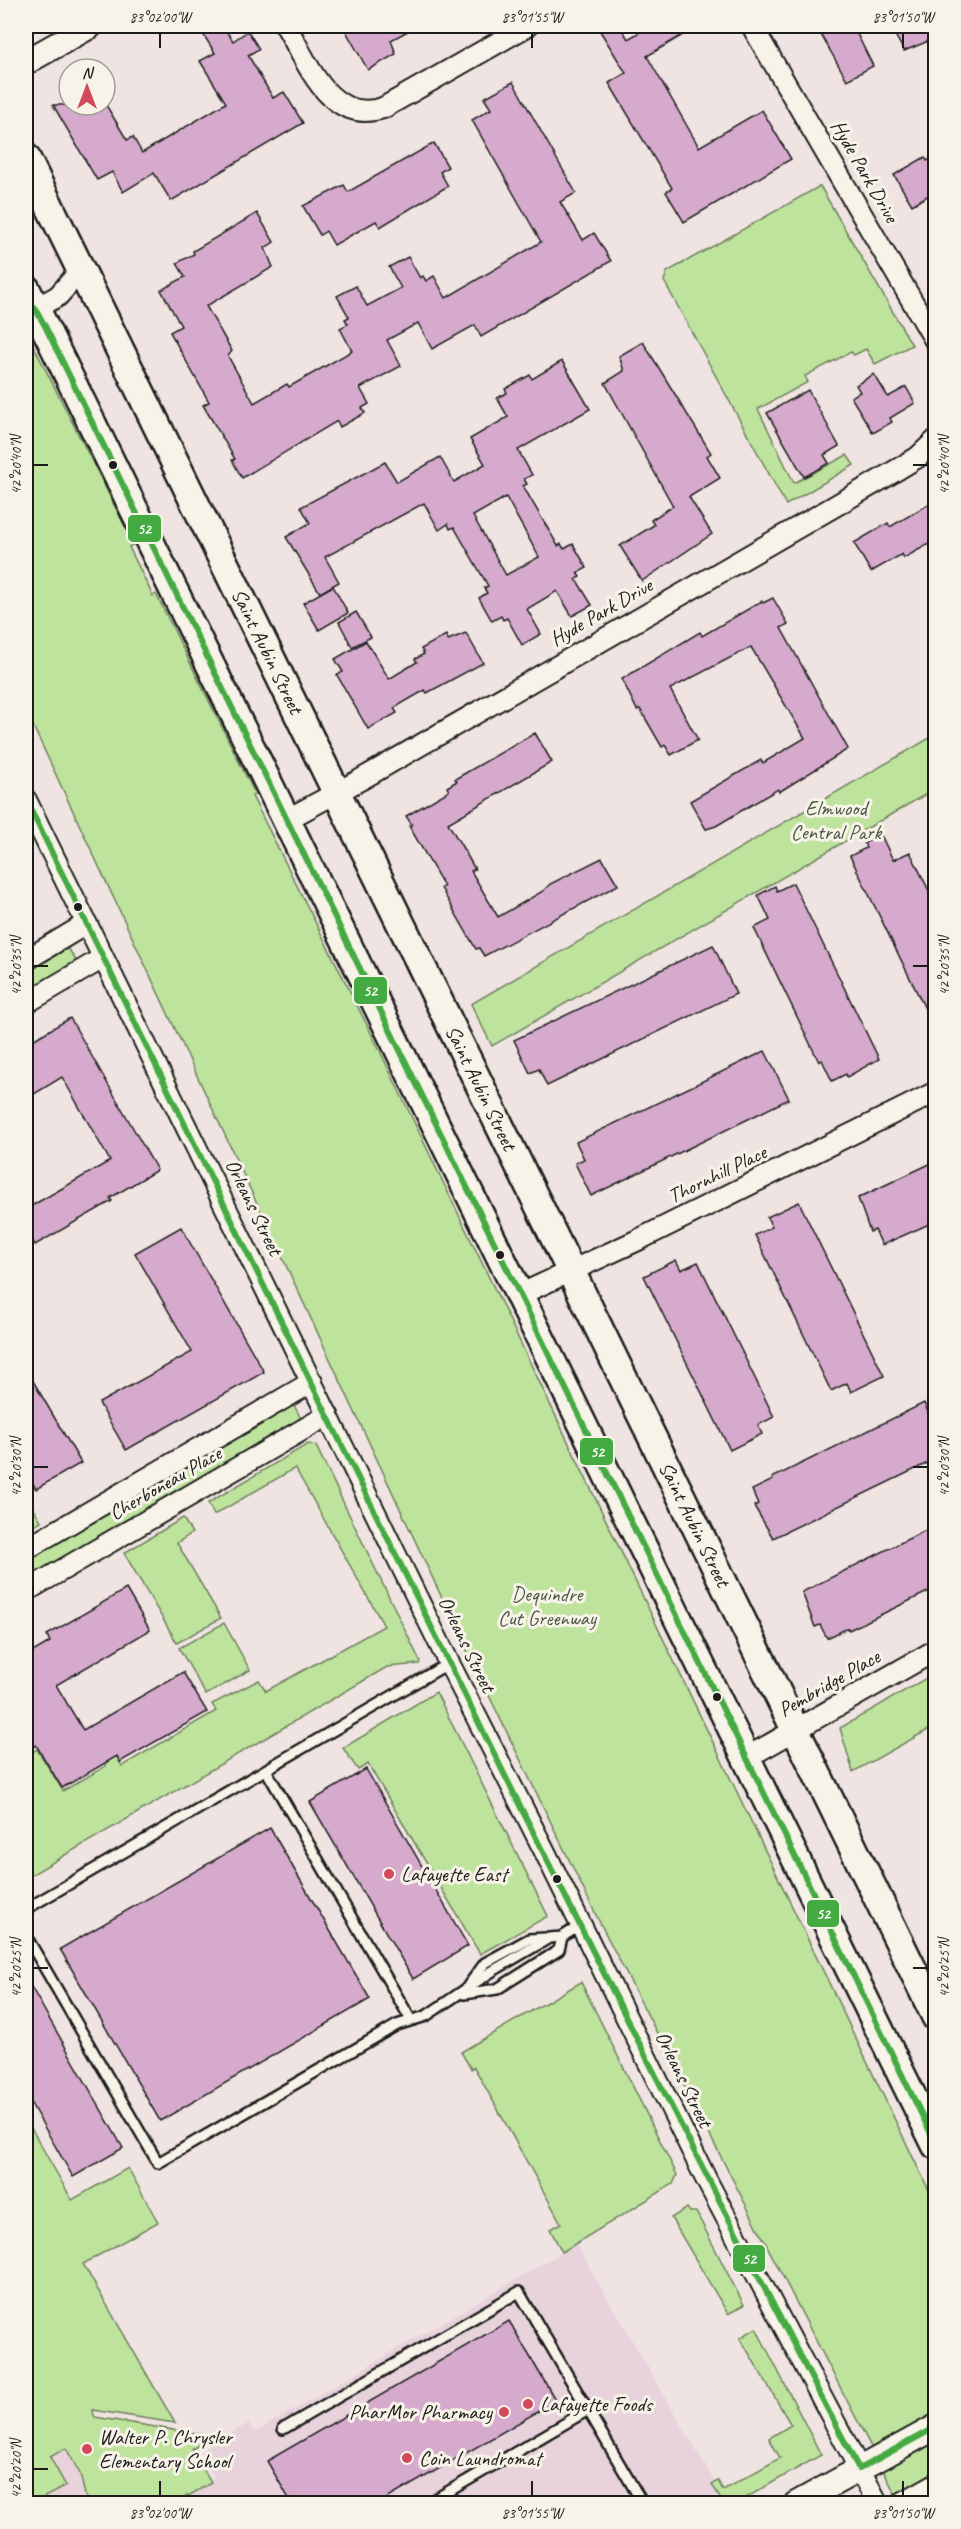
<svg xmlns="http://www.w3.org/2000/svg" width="961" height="2529" font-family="Caveat,sans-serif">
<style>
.built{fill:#e8d3dc}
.green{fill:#bee39d;stroke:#6d805c;stroke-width:1.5}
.building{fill:#d6aacd;stroke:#1c1c1c;stroke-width:1.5;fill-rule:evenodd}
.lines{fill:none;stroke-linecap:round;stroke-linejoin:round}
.service-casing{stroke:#1c1c1c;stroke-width:14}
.minor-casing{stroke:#1c1c1c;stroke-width:24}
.tertiary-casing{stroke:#1c1c1c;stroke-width:28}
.secondary-casing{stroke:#1c1c1c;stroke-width:32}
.service{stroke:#f7f3e8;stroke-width:9}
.minor{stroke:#f7f3e8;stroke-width:20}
.tertiary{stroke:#f7f3e8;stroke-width:24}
.secondary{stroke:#f7f3e8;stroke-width:27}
.bus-1-casing{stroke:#f7f3e8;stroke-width:10}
.bus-1{stroke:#44aa42;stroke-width:6}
.ticks{fill:none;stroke:#1c1c1c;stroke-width:2}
.bus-dot{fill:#1c1c1c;stroke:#f7f3e8;stroke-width:2}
.poi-dot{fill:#d1495b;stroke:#f7f3e8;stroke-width:2}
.labels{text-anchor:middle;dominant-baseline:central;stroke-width:6;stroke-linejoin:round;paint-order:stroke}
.street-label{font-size:21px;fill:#1c1c1c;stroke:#f7f3e8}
.park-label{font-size:21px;fill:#4d5843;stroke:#f7f3e8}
.poi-label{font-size:21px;fill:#1c1c1c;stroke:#f7f3e8;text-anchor:start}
.line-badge{stroke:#f7f3e8;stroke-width:2}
.badge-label{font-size:16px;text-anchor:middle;font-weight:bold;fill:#fff}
.neatline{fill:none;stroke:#1c1c1c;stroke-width:2}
.ticks-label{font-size:15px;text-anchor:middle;fill:#1c1c1c}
</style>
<rect width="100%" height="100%" fill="#f0e4e3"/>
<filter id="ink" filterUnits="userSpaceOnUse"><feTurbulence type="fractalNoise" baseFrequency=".0167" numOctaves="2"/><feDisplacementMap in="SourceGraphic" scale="12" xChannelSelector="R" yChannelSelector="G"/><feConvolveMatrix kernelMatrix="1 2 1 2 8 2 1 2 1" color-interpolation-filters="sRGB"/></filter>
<g filter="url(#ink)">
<g class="built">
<polygon points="576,2244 727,2503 167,2504 214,2477 200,2451 249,2423 255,2432"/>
<polygon points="101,2429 138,2504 26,2504 26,2470"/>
</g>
<g class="green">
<polygon points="820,186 912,345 875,364 866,349 854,355 851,352 805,376 808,382 758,409 794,483 847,455 854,465 786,505 664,281 667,272"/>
<polygon points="26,339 27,342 30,339 134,544 129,547 153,596 156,594 255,794 252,796 377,1045 935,2203 935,2503 900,2503 598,1919 457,1630 26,711"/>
<polygon points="935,735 935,789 492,1046 471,1004"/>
<polygon points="68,948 77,962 26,992 26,973"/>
<polygon points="294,1405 301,1419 26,1580 26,1562"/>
<polygon points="308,1444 316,1446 420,1661 419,1664 387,1667 26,1878 26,1756 37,1749 63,1791 106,1766 103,1759 114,1752 122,1766 216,1711 212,1704 259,1680 266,1691 384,1626 295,1468 214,1515 208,1503"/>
<polygon points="26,1495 41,1521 26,1530"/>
<polygon points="183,1518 192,1533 177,1543 221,1618 177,1643 124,1553"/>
<polygon points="224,1623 250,1670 206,1695 179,1648"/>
<polygon points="935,1673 935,1726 853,1772 840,1728"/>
<polygon points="436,1692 548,1916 480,1954 368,1764 358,1770 343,1748"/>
<polygon points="581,1982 677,2175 673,2184 562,2252 550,2229 561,2223 474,2067 471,2069 461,2052"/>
<polygon points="26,2119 72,2200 128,2168 158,2222 83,2264 175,2423 92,2410 95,2417 204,2435 207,2440 192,2449 211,2483 176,2503 87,2503 80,2474 66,2448 50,2457 66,2486 33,2503 26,2503"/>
<polygon points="687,2208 690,2212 696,2212 744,2305 728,2314 671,2218"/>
<polygon points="756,2328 821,2455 737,2503 715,2503 721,2500 712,2484 718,2481 723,2490 780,2458 769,2438 791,2425 740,2338"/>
</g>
<g class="building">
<polygon points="198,26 223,26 233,41 248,31 259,49 248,55 273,98 284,92 303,123 171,201 154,173 123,192 112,172 97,180 53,105 106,105 127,140 133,137 142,153 226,103 200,61 215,53"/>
<polygon points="343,26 417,26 391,40 396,54 368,70"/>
<polygon points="597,26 620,26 628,39 650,26 698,26 647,56 699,147 762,110 791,159 684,222 666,192 672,188 609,83 626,73"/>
<polygon points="816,26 853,26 873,66 847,80"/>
<polygon points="890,26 936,26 936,38 904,51"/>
<polygon points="513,82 576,193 560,202 583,240 594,233 611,261 481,337 475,325 432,349 418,323 387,340 401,366 360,388 369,404 362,408 365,413 340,427 337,421 242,478 232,460 235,459 203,405 209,402 170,332 181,326 161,290 185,277 177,263 194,254 193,251 257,213 274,242 265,248 273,267 206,306 232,351 228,356 254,403 287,384 289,387 352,351 340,328 348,324 345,319 349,317 337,296 356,286 367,306 401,288 389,267 408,257 420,278 423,276 426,281 434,276 446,298 541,242 472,120 491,109 484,98"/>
<polygon points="434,143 448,167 440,172 448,186 380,227 376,221 334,245 326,231 320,235 303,206 344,185 348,192"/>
<polygon points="936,156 936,191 912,205 894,175 925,157 927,161"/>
<polygon points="643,342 711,453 707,456 720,478 689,497 712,534 642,581 620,546 654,525 651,520 673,506 605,383 624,371 619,356"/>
<path d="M562,361l28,48 -72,41 14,25 -8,4 3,5 -4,2 35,60 3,-2 3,5 9,-5 14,24 -10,5 3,4 -4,2 16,26 -20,11 -15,-25 -30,18 14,25 -19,11 -15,-27 -4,2 -2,-4 -9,5 -13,-23 8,-5 -3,-5 4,-2 -34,-59 -4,2 -2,-5 -9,6 -15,-27 -99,54 14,25 -19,11 -34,-56 24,-14 -9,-16 84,-45 12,20 43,-25 14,25 31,-18 -15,-25 38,-22 -11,-19 10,-5 -2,-4 25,-14 2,4zM506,497l33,60 -33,18 -33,-59z"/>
<polygon points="874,374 888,397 906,387 915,403 890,418 892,422 873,433 851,397 860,392 856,385"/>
<polygon points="808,390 839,446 824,455 829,463 804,477 767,413"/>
<polygon points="936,500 936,540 904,558 902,554 871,572 854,543 888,523 890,527"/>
<polygon points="333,586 348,613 319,630 303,603"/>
<polygon points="773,598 788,624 781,628 848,749 779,792 778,789 716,826 706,829 690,801 761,760 763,763 805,738 751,647 670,689 698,740 671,755 665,745 662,747 640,709 637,710 622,679 700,632 702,636 762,601 763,603"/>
<polygon points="356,612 371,637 352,647 339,622"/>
<polygon points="466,633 483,663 427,693 425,690 394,708 397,713 368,729 337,675 343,672 335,659 366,641 389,679 417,662 415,659 424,654 421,649 446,635 448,640"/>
<polygon points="535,733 552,762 448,823 475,869 471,871 498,917 543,891 550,884 602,858 618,885 484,956 479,948 476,949 441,888 444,886 409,826 412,825 406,816 449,791 447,787 457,781 455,779"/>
<polygon points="881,835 893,860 910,852 936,905 936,1031 850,856 866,848 864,843"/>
<polygon points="793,883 879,1059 847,1077 846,1074 832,1081 822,1060 819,1062 754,928 770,920 758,895 775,886 777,891"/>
<polygon points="713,945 736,994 547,1086 539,1069 530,1073 514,1040"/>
<polygon points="70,1018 157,1170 110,1198 112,1201 35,1245 26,1228 26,1209 110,1161 62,1077 26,1099 26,1044"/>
<polygon points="765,1051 789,1099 591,1196 575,1163 584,1159 576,1142"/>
<polygon points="936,1161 936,1221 882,1245 875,1230 870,1232 858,1198"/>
<polygon points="799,1202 884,1376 851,1392 847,1383 831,1391 755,1235 772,1227 767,1217"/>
<polygon points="181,1227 264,1372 126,1450 99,1403 192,1352 135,1253"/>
<polygon points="676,1260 681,1270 698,1262 774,1417 758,1425 762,1434 730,1450 644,1276"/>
<polygon points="26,1369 81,1463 36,1489 26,1471"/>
<polygon points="924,1403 935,1428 936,1459 773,1538 754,1506 758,1504 752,1490 773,1480 772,1478"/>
<polygon points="926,1530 936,1548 936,1588 849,1630 848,1628 827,1638 820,1625 815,1627 802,1592"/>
<polygon points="126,1589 150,1630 56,1685 83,1730 183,1672 207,1712 120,1762 117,1756 62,1788 36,1745 26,1751 26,1656 50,1642 47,1635"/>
<polygon points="366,1769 468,1946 413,1979 310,1802"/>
<polygon points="270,1828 370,1999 160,2121 60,1949"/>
<polygon points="26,1978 123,2148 73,2177 26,2095"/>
<polygon points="509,2321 556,2401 378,2504 292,2504 267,2461"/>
</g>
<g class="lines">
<g class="service-casing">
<g id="service">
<polyline points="266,1770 411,2020"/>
<polyline points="26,1909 449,1663"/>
<polyline points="26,1936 158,2163 397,2025 426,2016 491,1972 549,1938 562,1937 581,1925"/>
<polyline points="468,1986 485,1963 529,1939 545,1938"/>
<polyline points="464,1994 497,1989 559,1950 562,1937"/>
<polyline points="283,2429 519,2292 643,2504"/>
<polyline points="427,2504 588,2410"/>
</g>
</g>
<g class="minor-casing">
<g id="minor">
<path d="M286,26c22,37 43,99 97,82l144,-82"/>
<polyline points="752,26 936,342"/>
<polyline points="26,314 58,296 80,271"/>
<polyline points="26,800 449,1663 544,1850 707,2181 878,2504"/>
<polyline points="286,820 360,780 880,480 918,457 936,440"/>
<polyline points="26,960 86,924"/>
<polyline points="26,1003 103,958"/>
<polyline points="519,1295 638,1240 936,1092"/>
<polyline points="26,1549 312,1382"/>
<polyline points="26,1591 328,1415"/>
<polyline points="746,1758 936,1650"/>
</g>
</g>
<g class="tertiary-casing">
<g id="tertiary">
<polyline points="26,62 90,26"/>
<polyline points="796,2504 936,2427"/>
<polyline points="904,2504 936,2486"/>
</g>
</g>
<g class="secondary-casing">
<g id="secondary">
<path id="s1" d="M26,158l910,1859"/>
<polyline points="26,289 936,2145"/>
</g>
</g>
<use href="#service" class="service"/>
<use href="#minor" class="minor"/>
<use href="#tertiary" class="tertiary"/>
<use href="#secondary" class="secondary"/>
<g class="bus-1-casing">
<g id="bus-1">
<polyline points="26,314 35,308 45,326 936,2144"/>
<path d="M26,800c274,558 543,1119 833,1669l77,-42"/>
</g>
</g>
<use href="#bus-1" class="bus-1"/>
</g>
</g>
<path class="ticks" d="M160,33v15M532,33v15M903,33v15M33,465h15M913,465h15M33,966h15M913,966h15M33,1467h15M913,1467h15M33,1968h15M913,1968h15M33,2469h15M160,2481v15M532,2481v15M903,2481v15"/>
<g class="bus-dot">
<circle cx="113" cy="465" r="5"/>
<circle cx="78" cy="907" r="5"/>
<circle cx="500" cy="1255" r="5"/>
<circle cx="717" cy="1697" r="5"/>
<circle cx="557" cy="1879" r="5"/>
</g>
<g class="poi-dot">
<circle cx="389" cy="1874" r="6"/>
<circle cx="528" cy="2404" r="6"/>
<circle cx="504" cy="2412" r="6"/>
<circle cx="87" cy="2449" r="6"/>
<circle cx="407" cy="2458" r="6"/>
</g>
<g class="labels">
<g class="street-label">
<text transform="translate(865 171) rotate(60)">Hyde Park Drive</text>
<text transform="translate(601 612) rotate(-30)">Hyde Park Drive</text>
<text stroke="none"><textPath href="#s1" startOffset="549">Saint Aubin Street</textPath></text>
<text stroke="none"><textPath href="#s1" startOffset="1035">Saint Aubin Street</textPath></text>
<text transform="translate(717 1174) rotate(-26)">Thornhill Place</text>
<text transform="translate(254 1207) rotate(64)">Orleans Street</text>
<text transform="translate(165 1483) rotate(-30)">Cherboneau Place</text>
<text stroke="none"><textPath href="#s1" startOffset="1521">Saint Aubin Street</textPath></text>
<text transform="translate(467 1644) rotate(64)">Orleans Street</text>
<text transform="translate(829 1683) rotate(-30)">Pembridge Place</text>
<text transform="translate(684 2079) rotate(64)">Orleans Street</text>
</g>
<g class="park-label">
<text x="836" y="808">Elmwood<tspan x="836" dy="24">Central Park</tspan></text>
<text x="547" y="1594">Dequindre<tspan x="547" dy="24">Cut Greenway</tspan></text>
</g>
<g class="poi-label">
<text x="401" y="1874">Lafayette East</text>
<text x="540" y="2404">Lafayette Foods</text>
<text x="492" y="2412" text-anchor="end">PharMor Pharmacy</text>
<text x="99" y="2437">Walter P. Chrysler<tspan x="99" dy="24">Elementary School</tspan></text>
<text x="419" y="2458">Coin Laundromat</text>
</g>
</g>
<g class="line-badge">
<rect x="127" y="514" width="35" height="29" rx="6" fill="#44aa42"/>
<rect x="353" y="976" width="35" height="29" rx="6" fill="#44aa42"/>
<rect x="579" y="1437" width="35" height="29" rx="6" fill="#44aa42"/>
<rect x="806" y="1899" width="34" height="29" rx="6" fill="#44aa42"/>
<rect x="732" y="2244" width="34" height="29" rx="6" fill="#44aa42"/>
</g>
<g class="badge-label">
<text x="144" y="534">52</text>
<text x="370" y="996">52</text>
<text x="597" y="1457">52</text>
<text x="823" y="1919">52</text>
<text x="749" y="2264">52</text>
</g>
<rect width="961" height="2529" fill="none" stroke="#f7f3e8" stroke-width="66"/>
<g transform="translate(87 87)"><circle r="28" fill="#f7f3e8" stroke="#9f9d96" stroke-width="1.5"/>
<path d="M0-4.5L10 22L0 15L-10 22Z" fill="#d1495b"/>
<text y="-9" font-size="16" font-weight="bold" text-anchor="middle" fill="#1c1c1c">N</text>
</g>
<rect x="33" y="33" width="895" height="2463" class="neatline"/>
<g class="ticks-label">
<text x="160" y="22">83°02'00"W</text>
<text x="532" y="22">83°01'55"W</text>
<text x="903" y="22">83°01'50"W</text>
<text transform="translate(16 465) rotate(-90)" y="5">42°20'40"N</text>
<text transform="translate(944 465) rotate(-90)" y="5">42°20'40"N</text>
<text transform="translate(16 966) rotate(-90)" y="5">42°20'35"N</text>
<text transform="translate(944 966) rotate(-90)" y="5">42°20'35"N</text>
<text transform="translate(16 1467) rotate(-90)" y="5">42°20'30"N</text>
<text transform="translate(944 1467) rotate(-90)" y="5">42°20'30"N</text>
<text transform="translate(16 1968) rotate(-90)" y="5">42°20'25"N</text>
<text transform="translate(944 1968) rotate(-90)" y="5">42°20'25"N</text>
<text transform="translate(16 2469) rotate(-90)" y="5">42°20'20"N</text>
<text x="160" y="2518">83°02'00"W</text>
<text x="532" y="2518">83°01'55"W</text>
<text x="903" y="2518">83°01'50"W</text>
</g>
</svg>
